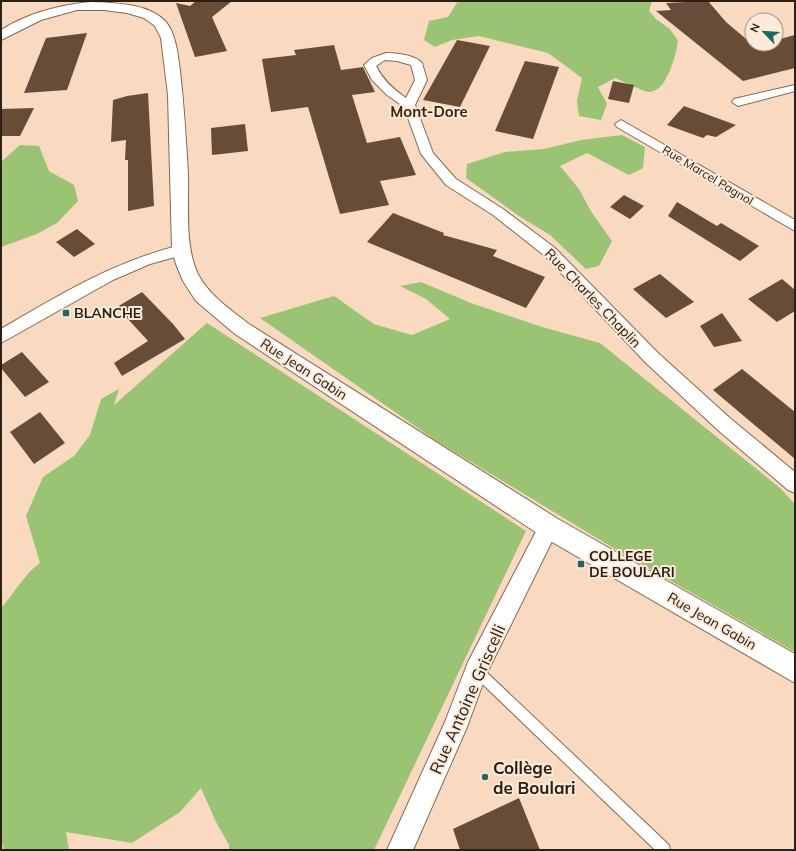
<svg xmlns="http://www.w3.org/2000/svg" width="796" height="851" font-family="Mulish,sans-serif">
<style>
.green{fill:#9bc374}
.building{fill:#674c37}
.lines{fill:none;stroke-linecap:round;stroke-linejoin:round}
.lane-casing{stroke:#846951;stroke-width:2}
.street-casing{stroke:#846951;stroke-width:2}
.secondary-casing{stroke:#846951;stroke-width:2}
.lane{fill:#fff;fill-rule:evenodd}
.street{fill:#fff;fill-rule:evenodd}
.secondary{fill:#fff;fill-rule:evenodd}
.poi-dot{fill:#20685f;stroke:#fdeada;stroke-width:1.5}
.labels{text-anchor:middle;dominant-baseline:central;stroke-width:4;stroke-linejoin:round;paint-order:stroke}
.far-street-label{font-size:12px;fill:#2b2016;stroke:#fdeada}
.street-label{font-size:14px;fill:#2b2016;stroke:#fdeada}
.poi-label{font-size:14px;font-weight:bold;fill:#2b2016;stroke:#fdeada;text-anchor:start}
.far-district-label{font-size:15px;font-weight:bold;fill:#3b240d;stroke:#fdeada}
.near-street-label{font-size:17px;fill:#2b2016;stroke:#fdeada}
.near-poi-label{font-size:17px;font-weight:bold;fill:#2b2016;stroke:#fdeada;text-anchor:start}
</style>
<rect width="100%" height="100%" fill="#f9dac0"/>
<g class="green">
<path d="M458,1h194l-3,10 7,8 14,10 8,12c-2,14 -11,50 -28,51 -7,0 -27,-11 -35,-14l-17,9 9,17 -6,16 -22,-4 -2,-15 5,-23 -34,-25 -69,-17 -27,4 -17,7 -11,-7 5,-19 19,-4z"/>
<polygon points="622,135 645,147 643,168 629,175 587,153 560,166 579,189 592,213 612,241 599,266 586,269 550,235 519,216 466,178 467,164 505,152 544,149 581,140"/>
<polygon points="20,145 39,146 49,171 74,185 78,201 57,223 37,234 1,247 1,162"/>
<polygon points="421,282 471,303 542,327 600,343 780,488 795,504 795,652 615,549 438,442 260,318 334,296 374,324 412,335 450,319 426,299 400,286"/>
<path d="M207,323l319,208 -152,319h-145v-5l-13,-23 -15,-34 -21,24 -48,31 -66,-11 3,18h-65l-3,-10v-232c13,-14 24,-35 39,-45l-14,-47 17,-39 31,-21 16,-21 11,-36 18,-10 -5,16z"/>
</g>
<g class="building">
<polygon points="196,1 232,1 212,17 227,51 195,57 176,3 190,6"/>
<polygon points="708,1 726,22 752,44 776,44 776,40 795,35 795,68 743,81 656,11 671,10 666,3"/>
<polygon points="87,33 67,90 24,93 46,38"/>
<polygon points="457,40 490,46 460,107 423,100"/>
<polygon points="334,45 341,70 363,67 375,92 352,95 367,143 400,137 416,175 380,181 389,205 340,214 308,107 271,112 262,59 296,55 294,50"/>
<polygon points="525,61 559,67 533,139 495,131"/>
<polygon points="613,81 634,85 629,103 608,99"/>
<polygon points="148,93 154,206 128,211 128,160 125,160 126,140 111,142 113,100 127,96"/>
<polygon points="684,106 736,125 716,137 707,135 703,138 667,125"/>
<polygon points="34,108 20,136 1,136 1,109"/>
<polygon points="245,124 248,151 212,155 211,128"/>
<polygon points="624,195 644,206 630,219 610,207"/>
<polygon points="677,202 717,226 721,223 759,246 740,261 668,216"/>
<polygon points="393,213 444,233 443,235 497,250 493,256 545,277 526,308 367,242"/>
<polygon points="77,229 95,244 74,257 56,242"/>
<polygon points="660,274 694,302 666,318 633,289"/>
<polygon points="782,279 795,290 795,311 777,322 748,299"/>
<polygon points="142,292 173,324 185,339 122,376 114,363 148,341 117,307"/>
<polygon points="722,313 742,341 714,347 700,326"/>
<polygon points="22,352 49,382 25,397 1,368 1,365"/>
<polygon points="742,369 795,412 795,459 713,390"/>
<polygon points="40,412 65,443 34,464 10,432"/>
<polygon points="519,798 540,850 460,850 453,829"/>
</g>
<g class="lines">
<g class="lane-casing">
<polygon id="lane" points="476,664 480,666 669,845 670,850 655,850 472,674 470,670 472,666"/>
</g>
<g class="street-casing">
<g id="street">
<path d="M386,53c10,0 29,2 36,10l5,17 -12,25 18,48 23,26 47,30 52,39 103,105 73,66 64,53v21l-7,-3 -69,-59 -73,-68 -101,-107 -52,-41 -47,-30 -25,-31 -17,-47 -17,-12 -15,-15 -8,-15 8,-7zM385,60l12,1 14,4 4,15 -9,18c-13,-9 -23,-18 -30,-32z"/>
<polygon points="795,85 795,91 738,106 732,102 734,99"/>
<polygon points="621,120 795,220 795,231 617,127 615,124"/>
<path d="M181,245l5,1 2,4 -2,4 -36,10 -37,16 -112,63v-14c58,-34 114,-68 180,-84z"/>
<polygon points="549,517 556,520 559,527 486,675 467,727 413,850 387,850 445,722 468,662 542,520"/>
</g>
</g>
<g class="secondary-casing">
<path id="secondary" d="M91,2c23,1 58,1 75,20 10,12 12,34 14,49 4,34 6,68 8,103 1,31 -4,74 11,102 11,20 32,34 50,48l309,195 237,135v29l-255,-148 -305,-201 -39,-33 -13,-20 -7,-17 -4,-14 -4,-155 -7,-57 -6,-12 -11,-8 -17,-5 -23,-3h-27l-36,10 -40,20v-10c27,-17 58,-25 90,-28z"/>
</g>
<use href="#lane" class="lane"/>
<use href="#street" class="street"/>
<use href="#secondary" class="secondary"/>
</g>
<g class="poi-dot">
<rect x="62" y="309" width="8" height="8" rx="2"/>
<rect x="577" y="560" width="8" height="8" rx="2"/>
<circle cx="485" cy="777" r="4"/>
</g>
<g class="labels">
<g class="far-street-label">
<text transform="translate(708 175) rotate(31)">Rue Marcel Pagnol</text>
</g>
<g class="street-label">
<text transform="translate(593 298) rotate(46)">Rue Charles Chaplin</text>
<text transform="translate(304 369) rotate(33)">Rue Jean Gabin</text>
<text transform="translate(712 621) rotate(30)">Rue Jean Gabin</text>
</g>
<g class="poi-label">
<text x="74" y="313">BLANCHE</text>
<text x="589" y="556">COLLEGE<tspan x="589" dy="16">DE BOULARI</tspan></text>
</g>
<g class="far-district-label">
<text x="429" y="111">Mont-Dore</text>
</g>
<g class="near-street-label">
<text transform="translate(467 699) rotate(-66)">Rue Antoine Griscelli</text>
</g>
<g class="near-poi-label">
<text x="493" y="767">Collège<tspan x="493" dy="20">de Boulari</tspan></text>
</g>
</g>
<rect width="796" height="851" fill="none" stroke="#2b2016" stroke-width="4"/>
<g transform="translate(764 32) rotate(295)"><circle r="19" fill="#fdeada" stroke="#a9998c"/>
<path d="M0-3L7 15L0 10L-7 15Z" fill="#20685f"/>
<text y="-6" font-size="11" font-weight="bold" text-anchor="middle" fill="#2b2016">N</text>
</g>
</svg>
